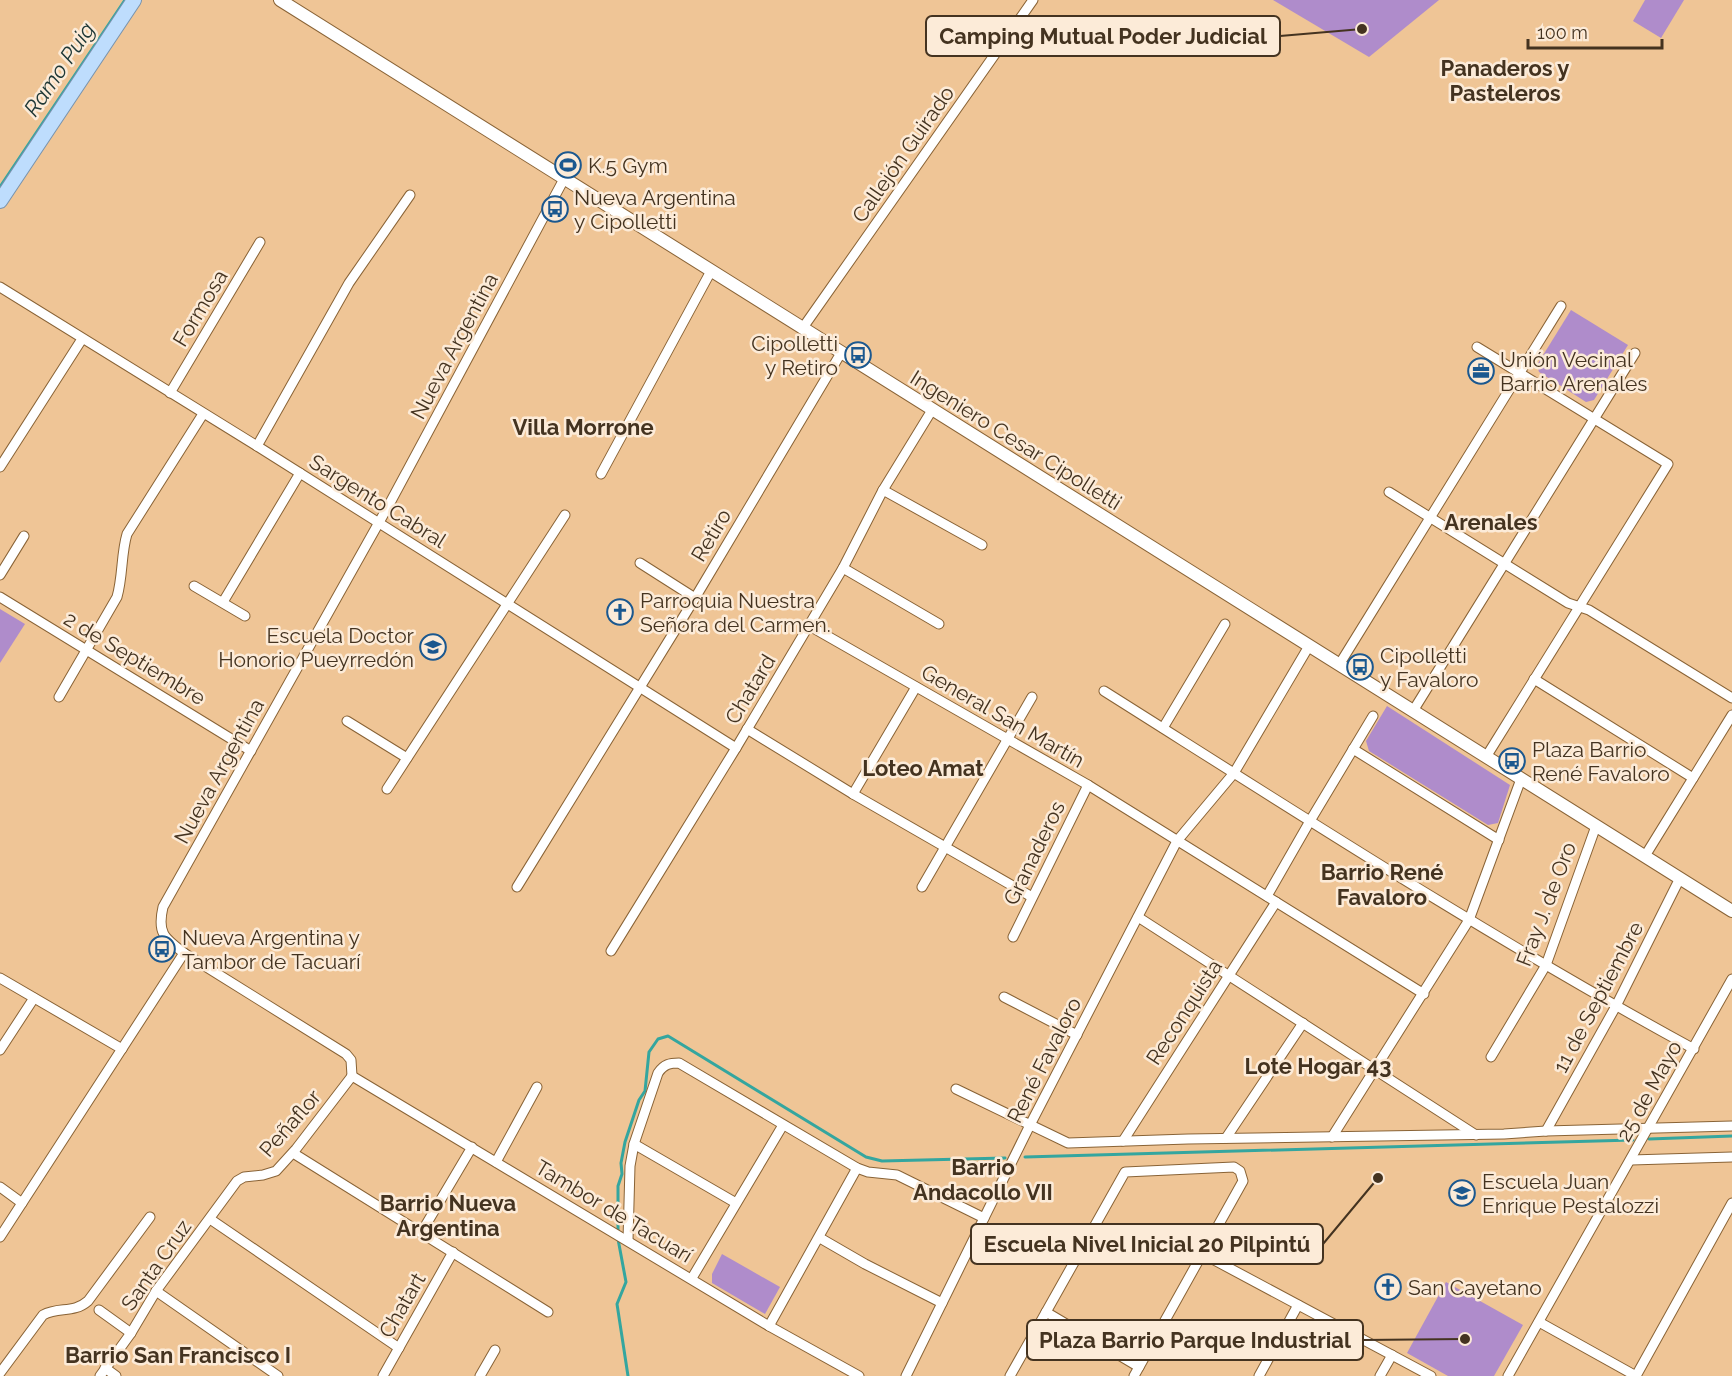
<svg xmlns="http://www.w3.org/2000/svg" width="1732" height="1376" font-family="Raleway,sans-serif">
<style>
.green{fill:#af8ccb}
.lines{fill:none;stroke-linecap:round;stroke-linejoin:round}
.stream{stroke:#34a69f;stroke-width:3}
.street-casing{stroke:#896336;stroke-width:11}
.secondary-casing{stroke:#896336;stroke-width:14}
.primary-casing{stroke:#7793ae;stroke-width:16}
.street{stroke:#fff;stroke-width:9}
.secondary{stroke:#fff;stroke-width:12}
.primary{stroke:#beddfd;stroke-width:14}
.labels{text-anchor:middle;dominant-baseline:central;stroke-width:5;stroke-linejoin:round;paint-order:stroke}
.street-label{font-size:21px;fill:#443320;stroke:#fcebd8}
.poi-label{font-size:21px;fill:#443320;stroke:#fcebd8;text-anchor:start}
.neighbourhood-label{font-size:22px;font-weight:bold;fill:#443320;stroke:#fcebd8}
.water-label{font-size:22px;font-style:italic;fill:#203937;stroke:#fcebd8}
.leader{fill:none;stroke:#443320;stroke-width:2}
.callout-dot{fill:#443320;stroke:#fcebd8;stroke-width:2}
.callout{fill:#fcebd8;stroke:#443320;stroke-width:2}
.callout-label{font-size:22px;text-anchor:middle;font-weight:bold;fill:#443320}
</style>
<rect width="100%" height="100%" fill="#efc596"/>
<g class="green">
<polygon points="1273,0 1439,0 1369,57"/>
<polygon points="1645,0 1684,0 1661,38 1633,21"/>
<polygon points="1571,310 1628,345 1594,400 1586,402 1539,372 1537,365"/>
<polygon points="0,609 25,624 0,663"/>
<polygon points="1387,706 1510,785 1498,823 1488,825 1369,751 1366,741"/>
<polygon points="722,1254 780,1287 765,1314 712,1283 712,1274"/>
<polygon points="1446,1282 1523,1325 1494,1376 1448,1376 1407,1353"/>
</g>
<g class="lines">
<g class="stream">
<polyline points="0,187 125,0"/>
<polyline points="1649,1139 1732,1136"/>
<polyline points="1025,1157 1633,1140"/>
<polyline points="618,1232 618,1186 622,1174 621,1163 625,1142 639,1100 645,1091 649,1052 658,1039 668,1036 866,1157 882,1161 1005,1158"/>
<polyline points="618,1239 626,1282 617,1304 628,1376"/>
</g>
<g class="street-casing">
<g id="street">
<polyline points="0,287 257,446 736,748"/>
<polyline points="802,329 1033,0"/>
<polyline points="1477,347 1668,464 1486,757"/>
<polyline points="170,393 260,242"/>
<polyline points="257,446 349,283 410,195"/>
<polyline points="0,467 82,339"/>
<polyline points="601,474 711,271"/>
<polyline points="883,490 982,545"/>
<polyline points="1389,492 1568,603 1589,610 1732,698"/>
<polyline points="640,563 695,598"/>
<polyline points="843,568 939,624"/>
<polyline points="0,575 24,536"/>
<polyline points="194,586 245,616"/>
<polyline points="0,597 251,751"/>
<polyline points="223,602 300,473"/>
<polyline points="808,625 1088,785 1424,994"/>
<polyline points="1339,665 1561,306"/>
<polyline points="1534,679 1693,778"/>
<path d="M1104,691c195,123 388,248 590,358"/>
<path d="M59,697l58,-100c6,-21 4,-43 10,-63l76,-120"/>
<polyline points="1413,711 1635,353"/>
<polyline points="347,721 407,758"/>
<polyline points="1163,728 1225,624"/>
<polyline points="747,729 853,794 1032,897"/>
<polyline points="1353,749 1499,840"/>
<polyline points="387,789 565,515"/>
<polyline points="853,794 916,687"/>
<polyline points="1645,856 1732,715"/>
<polyline points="517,887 695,598 841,353"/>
<polyline points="922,887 1032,697"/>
<polyline points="1267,896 1310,821 1373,716"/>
<polyline points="1138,917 1476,1135"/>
<polyline points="1013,937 1088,785"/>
<polyline points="611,951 736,748 843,568 883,490 932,410"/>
<polyline points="184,953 346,1054 351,1060 352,1076"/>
<polyline points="0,978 122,1049"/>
<polyline points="1004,997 1077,1035"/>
<polyline points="0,1050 34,998"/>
<polyline points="1491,1057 1546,965 1596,826"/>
<polyline points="352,1076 769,1326 859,1376"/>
<polyline points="956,1089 1068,1143 1188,1139 1504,1134 1546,1131 1732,1126"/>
<polyline points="1546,1131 1616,1006 1680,878"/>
<polyline points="1332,1137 1469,920 1521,779"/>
<polyline points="1226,1138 1303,1023"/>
<polyline points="1123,1141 1276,902"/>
<polyline points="634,1144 736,1203"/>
<polyline points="293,1153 548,1312"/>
<polyline points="1631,1160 1732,1157"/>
<polyline points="496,1162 537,1087"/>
<polyline points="0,1187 22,1203"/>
<polyline points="210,1219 399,1348"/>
<polyline points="421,1233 472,1147"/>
<path d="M0,1237l184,-284c-20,-15 -27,-20 -21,-46l228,-406 173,-322"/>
<polyline points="820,1238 865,1264 942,1303"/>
<path d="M628,1240l2,-74 4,-22 24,-71c6,-9 12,-10 21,-10l178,105 11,4 29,3 87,43"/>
<polyline points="1203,1254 1431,1376"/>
<polyline points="692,1278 783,1125"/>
<polyline points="156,1291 278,1376"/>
<polyline points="99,1310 131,1333"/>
<polyline points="1046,1312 1139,1367"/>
<polyline points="1539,1322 1636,1376"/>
<polyline points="769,1326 857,1168"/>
<polyline points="105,1368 116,1376"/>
<path d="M0,1373l43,-58c16,-9 30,-1 45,-14l62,-84"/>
<polyline points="100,1376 131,1333 156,1291 237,1181 244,1177 263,1175 276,1171 296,1149 352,1076"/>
<polyline points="383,1376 453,1252"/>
<polyline points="480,1376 495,1350"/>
<polyline points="906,1376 1030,1125 1177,841 1234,773 1309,646"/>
<polyline points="1010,1376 1125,1172 1234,1167 1240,1171 1243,1181 1134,1376"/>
<polyline points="1259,1376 1298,1305"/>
<polyline points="1380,1376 1392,1355"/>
<polyline points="1508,1376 1732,979"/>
<polyline points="1636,1376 1732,1203"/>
</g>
</g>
<g class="secondary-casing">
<polyline id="secondary" points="280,0 1732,911"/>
</g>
<g class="primary-casing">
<polyline id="primary" points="0,201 134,0"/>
</g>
<use href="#street" class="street"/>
<use href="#secondary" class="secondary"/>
<use href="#primary" class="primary"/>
</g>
<defs>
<g id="stadium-ring" transform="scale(1.35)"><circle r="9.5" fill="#fcebd8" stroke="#1b588f" stroke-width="1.5"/><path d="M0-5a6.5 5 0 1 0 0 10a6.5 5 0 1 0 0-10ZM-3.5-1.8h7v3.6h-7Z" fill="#1b588f"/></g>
<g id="bus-ring" transform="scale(1.35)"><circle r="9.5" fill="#fcebd8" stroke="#1b588f" stroke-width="1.5"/><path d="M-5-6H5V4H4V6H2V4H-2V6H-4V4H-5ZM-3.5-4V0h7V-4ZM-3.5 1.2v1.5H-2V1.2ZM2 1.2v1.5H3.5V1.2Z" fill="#1b588f"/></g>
<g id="office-ring" transform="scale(1.35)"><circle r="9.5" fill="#fcebd8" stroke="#1b588f" stroke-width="1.5"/><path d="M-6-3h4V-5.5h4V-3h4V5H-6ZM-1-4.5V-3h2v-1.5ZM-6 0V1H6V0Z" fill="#1b588f"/></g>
<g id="church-ring" transform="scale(1.35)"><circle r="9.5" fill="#fcebd8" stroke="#1b588f" stroke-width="1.5"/><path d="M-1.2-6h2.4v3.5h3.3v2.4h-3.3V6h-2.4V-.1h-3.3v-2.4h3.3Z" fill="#1b588f"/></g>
<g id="school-ring" transform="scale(1.35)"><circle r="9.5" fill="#fcebd8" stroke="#1b588f" stroke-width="1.5"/><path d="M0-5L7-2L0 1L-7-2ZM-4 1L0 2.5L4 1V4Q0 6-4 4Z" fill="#1b588f"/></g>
</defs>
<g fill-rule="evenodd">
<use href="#stadium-ring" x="568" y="165"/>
<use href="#bus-ring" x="555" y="209"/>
<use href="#bus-ring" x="858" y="355"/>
<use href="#office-ring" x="1481" y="371"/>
<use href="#church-ring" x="620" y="612"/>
<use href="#school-ring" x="433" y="647"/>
<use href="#bus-ring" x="1360" y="667"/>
<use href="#bus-ring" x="1512" y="761"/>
<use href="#bus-ring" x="162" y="949"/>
<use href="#school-ring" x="1462" y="1193"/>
<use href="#church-ring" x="1388" y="1287"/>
</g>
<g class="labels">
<g class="street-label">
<text transform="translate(903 154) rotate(-55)">Callejón Guirado</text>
<text transform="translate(200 308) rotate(-59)">Formosa</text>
<text transform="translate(454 346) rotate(-62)">Nueva Argentina</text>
<text transform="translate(1016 440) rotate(32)">Ingeniero Cesar Cipolletti</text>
<text transform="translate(378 501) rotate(32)">Sargento Cabral</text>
<text transform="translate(711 535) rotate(-59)">Retiro</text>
<text transform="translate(135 658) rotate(31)">2 de Septiembre</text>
<text transform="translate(750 689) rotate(-59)">Chatard</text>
<text transform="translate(1003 716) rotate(30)">General San Martín</text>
<text transform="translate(219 771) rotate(-61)">Nueva Argentina</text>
<text transform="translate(1034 853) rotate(-64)">Granaderos</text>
<text transform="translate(1546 904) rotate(-69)">Fray J. de Oro</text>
<text transform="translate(1598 997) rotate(-62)">11 de Septiembre</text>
<text transform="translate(1184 1012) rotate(-57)">Reconquista</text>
<text transform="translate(1044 1060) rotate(-63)">René Favaloro</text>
<text transform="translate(1649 1091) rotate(-61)">25 de Mayo</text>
<text transform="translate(290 1123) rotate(-49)">Peñaflor</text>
<text transform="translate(614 1211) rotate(31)">Tambor de Tacuarí</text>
<text transform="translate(156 1265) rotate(-55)">Santa Cruz</text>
<text transform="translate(402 1305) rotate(-60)">Chatart</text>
</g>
<g class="poi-label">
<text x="588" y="165">K.5 Gym</text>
<text x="574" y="197">Nueva Argentina<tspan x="574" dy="24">y Cipolletti</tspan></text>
<text x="838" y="343" text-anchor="end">Cipolletti<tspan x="838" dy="24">y Retiro</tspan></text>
<text x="1500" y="359">Unión Vecinal<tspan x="1500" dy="24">Barrio Arenales</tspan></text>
<text x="640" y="600">Parroquia Nuestra<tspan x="640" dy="24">Señora del Carmen.</tspan></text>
<text x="414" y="635" text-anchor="end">Escuela Doctor<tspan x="414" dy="24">Honorio Pueyrredón</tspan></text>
<text x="1380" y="655">Cipolletti<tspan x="1380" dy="24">y Favaloro</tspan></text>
<text x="1532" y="749">Plaza Barrio<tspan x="1532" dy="24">René Favaloro</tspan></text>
<text x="182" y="937">Nueva Argentina y<tspan x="182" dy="24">Tambor de Tacuarí</tspan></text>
<text x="1482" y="1181">Escuela Juan<tspan x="1482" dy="24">Enrique Pestalozzi</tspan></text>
<text x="1408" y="1287">San Cayetano</text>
</g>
<g class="neighbourhood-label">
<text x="1505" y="68">Panaderos y<tspan x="1505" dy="25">Pasteleros</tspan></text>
<text x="583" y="427">Villa Morrone</text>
<text x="1491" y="522">Arenales</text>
<text x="923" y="768">Loteo Amat</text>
<text x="1382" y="872">Barrio René<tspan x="1382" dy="25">Favaloro</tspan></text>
<text x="1318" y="1066">Lote Hogar 43</text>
<text x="983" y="1167">Barrio<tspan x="983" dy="25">Andacollo VII</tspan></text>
<text x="448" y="1203">Barrio Nueva<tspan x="448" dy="25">Argentina</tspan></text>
<text x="178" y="1355">Barrio San Francisco I</text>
</g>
<g class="water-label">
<text transform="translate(59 69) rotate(-56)">Ramo Puig</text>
</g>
</g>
<path class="leader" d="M1362 29L1280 36M1378 1178L1323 1244M1465 1339L1363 1340"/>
<g class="callout-dot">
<circle cx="1362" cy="29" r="6"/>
<circle cx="1378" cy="1178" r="6"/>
<circle cx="1465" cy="1339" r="6"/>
</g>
<g class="callout">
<rect x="926" y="16" width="354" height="40" rx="6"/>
<rect x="971" y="1224" width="352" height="40" rx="6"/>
<rect x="1027" y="1320" width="336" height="40" rx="6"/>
</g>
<g class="callout-label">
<text x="1103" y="44">Camping Mutual Poder Judicial</text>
<text x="1147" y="1252">Escuela Nivel Inicial 20 Pilpintú</text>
<text x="1195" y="1348">Plaza Barrio Parque Industrial</text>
</g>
<path d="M1528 39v9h134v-9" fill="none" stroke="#443320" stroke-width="3"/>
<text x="1537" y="39" font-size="18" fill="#443320" stroke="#fcebd8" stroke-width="4.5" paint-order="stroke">100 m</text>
</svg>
